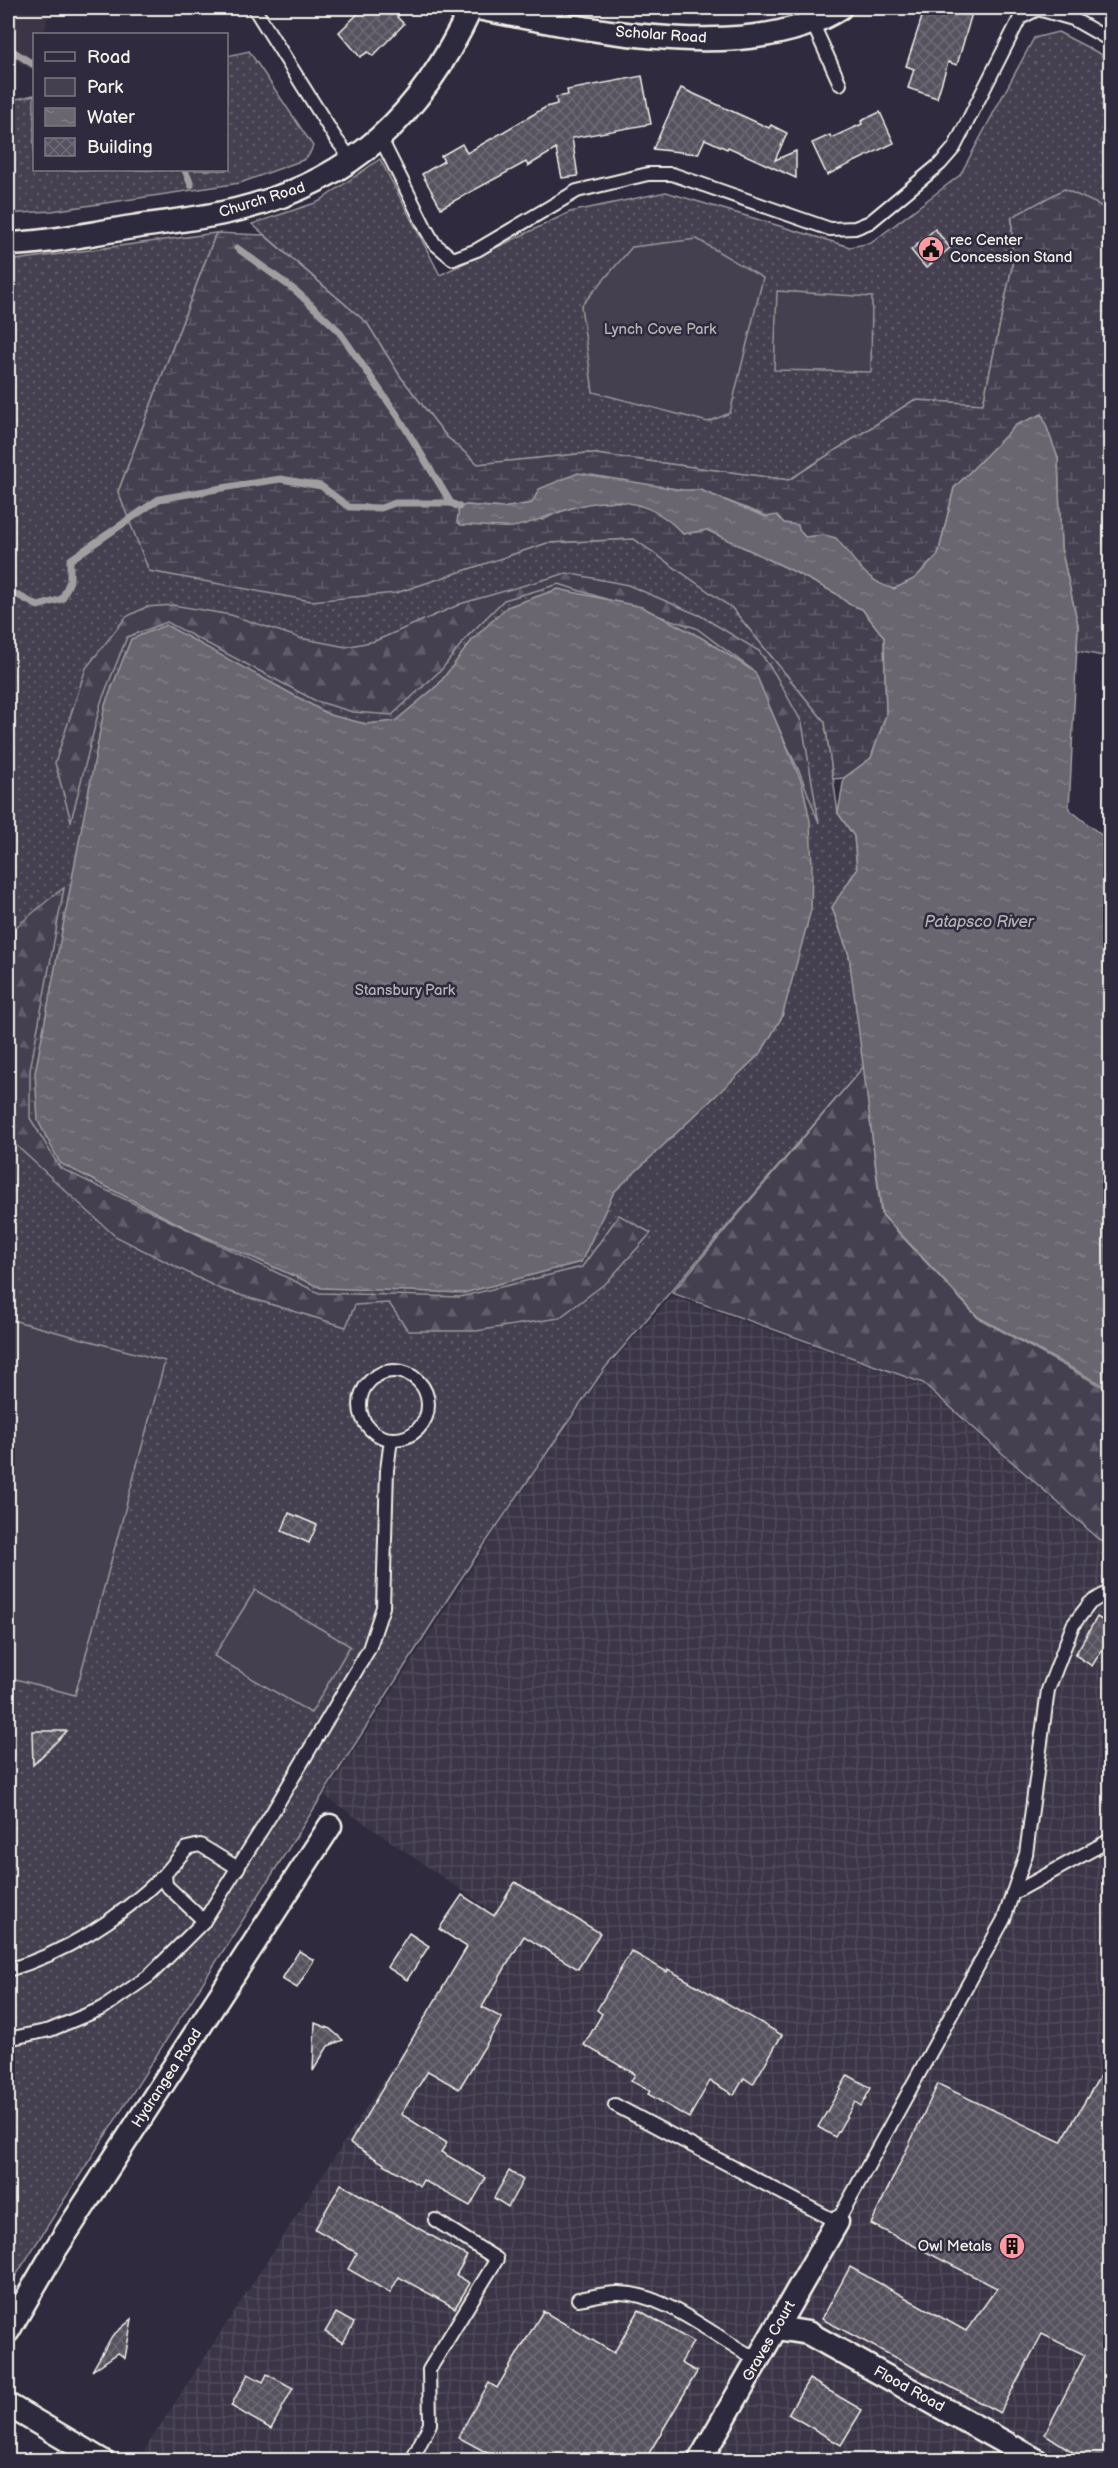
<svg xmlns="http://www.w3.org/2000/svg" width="1118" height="2468" font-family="'Balsamiq Sans',sans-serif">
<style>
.built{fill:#3b3647}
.industrial{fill:url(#industrial-grid)}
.green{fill:url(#green-dots);stroke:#9c989c;stroke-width:1.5}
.forest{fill:url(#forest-firs);stroke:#9c989c;stroke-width:1.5}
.wetland{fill:url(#wetland-marsh);stroke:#9c989c;stroke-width:1.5}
.pitch{fill:#454050;stroke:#9c989c;stroke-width:1.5}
.water{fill:url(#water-ripples);stroke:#a19ea0;stroke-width:1.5}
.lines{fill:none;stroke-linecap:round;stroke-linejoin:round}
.stream{stroke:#a19ea0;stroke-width:7}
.building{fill:url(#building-cross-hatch);stroke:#f4f1e8;stroke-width:1.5}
.service-casing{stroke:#f4f1e8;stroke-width:16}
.minor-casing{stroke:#f4f1e8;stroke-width:27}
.service{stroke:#2f2a3d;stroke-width:12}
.minor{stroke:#2f2a3d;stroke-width:22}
.labels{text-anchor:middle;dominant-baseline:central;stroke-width:5;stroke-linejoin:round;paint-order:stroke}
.street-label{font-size:15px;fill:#f4f1e8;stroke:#2f2a3d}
.poi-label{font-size:15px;fill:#f4f1e8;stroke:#2f2a3d;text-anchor:start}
.park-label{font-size:15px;fill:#b7b3b3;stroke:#2f2a3d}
.water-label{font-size:16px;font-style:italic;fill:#b6b2b2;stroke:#2f2a3d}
</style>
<defs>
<pattern id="industrial-grid" width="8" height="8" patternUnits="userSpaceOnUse" patternTransform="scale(1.5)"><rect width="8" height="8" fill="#3b3647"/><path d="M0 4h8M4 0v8" fill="none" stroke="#4e4a59"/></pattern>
<pattern id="green-dots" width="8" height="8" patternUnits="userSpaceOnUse" patternTransform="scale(1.5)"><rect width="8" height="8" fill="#454050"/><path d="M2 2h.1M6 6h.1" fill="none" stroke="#605c69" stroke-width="1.8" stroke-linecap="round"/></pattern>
<pattern id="forest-firs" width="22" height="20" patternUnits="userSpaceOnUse" patternTransform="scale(1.5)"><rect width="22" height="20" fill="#454050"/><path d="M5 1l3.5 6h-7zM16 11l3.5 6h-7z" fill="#605c69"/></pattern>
<pattern id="wetland-marsh" width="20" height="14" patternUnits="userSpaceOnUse" patternTransform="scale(1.5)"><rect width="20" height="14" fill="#454050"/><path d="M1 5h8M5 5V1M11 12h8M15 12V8" fill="none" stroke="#605c69"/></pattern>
<pattern id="water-ripples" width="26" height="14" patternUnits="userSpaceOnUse" patternTransform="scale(1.5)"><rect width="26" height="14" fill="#6a6670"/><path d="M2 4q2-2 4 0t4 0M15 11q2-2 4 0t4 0" fill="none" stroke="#807c84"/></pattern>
<pattern id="building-cross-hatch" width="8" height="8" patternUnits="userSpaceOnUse" patternTransform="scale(1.5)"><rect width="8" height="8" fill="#56525f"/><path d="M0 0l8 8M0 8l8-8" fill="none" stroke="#6f6b76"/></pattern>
</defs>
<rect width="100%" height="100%" fill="#2f2a3d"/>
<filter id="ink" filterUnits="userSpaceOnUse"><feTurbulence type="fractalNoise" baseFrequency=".0167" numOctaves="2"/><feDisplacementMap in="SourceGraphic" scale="12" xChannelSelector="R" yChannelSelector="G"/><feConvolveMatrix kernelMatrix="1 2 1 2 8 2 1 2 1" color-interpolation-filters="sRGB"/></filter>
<g filter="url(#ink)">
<polygon class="built" points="8,8 50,8 44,34 34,34 34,71 8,57"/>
<polygon class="industrial" points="672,1296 922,1384 1098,1540 1110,1546 1110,2460 138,2460 493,1912 325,1796 502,1521 607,1368"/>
<g class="green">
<polygon points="1058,32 1110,59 1110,225 1104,207 1012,217 1012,267 983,404 914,400 789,480 588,453 478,464 447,437 400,376 367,323 252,224 318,202 380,159 440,275 570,212 666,192 850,247 871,243 960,175 1034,38"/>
<polygon points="249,51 313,146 309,155 303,160 240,183 52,211 8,214 8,101 34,95 34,170 226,170 227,56"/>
<polygon points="216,233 118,492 396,593 547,543 634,539 732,608 825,722 838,813 854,836 857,869 832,908 849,955 865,1065 605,1368 456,1586 8,2288 8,261"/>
</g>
<g class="forest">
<polygon points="567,573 628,585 701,616 759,651 775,674 802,723 819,823 800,773 750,668 696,628 559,584 504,600 466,638 442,669 392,715 353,712 316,701 167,622 127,637 101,702 71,821 55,763 86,668 126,617 146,607 173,605 231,615 300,638 346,647 375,641 463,603"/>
<polygon points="64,888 30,1070 30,1118 60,1168 319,1293 460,1297 582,1267 619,1215 651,1233 607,1282 559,1318 476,1331 408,1331 389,1303 355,1305 346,1327 220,1289 115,1236 8,1138 8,1020 15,928 54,895"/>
<polygon points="864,1066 881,1214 978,1318 1110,1391 1110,1544 1099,1539 923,1383 672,1293"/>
</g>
<polygon class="wetland" points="1064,189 1104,207 1110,225 1110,649 1109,657 1077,651 1078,625 1061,548 1058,458 954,488 938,555 914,579 894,589 880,585 858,568 845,549 824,535 805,537 799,530 784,523 700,490 532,503 503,508 466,505 543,520 558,512 596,501 630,502 651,509 670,520 683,534 707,530 789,569 835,593 849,604 862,609 884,637 886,715 871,758 844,778 833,779 825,722 732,608 634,539 547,543 396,593 311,601 149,571 118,492 216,233 264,235 367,323 400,376 447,437 478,464 588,453 789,480 914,400 983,404 1012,267 1012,217"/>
<g class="pitch">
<polygon points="697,239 763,278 730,413 708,422 593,392 581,306 632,247"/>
<polygon points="777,291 872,297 871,372 774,370"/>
<polygon points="8,1319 165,1361 75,1695 8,1677"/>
<polygon points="255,1590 350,1646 311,1713 214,1656"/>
</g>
<g class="water">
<path d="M1042,414l16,44 3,90 17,77 -9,184 41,33v547l-132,-72 -96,-103 -33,-259 -17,-48 25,-38 -3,-33 -16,-23 6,-35 27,-20 15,-43 -2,-78 -22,-28 -13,-5 -14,-11 -46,-24 -82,-39 -24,4c-35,-38 -77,-39 -123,-22 -16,5 -31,13 -48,15 -17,1 -35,-2 -51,-2l-4,-3 2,-15 7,-2 37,3 29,-5 7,-14 39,-16 105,17h17l66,27 11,-2 7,8 14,2 1,5 6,7 19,-2 12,3c18,21 29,43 58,51l20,-10 24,-24 16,-67 62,-63z"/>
<polygon points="558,589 642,607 702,638 755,672 802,783 810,821 812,867 811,910 782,1017 761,1053 614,1192 581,1262 464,1293 321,1288 188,1229 60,1163 38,1121 35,1073 105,705 131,639 166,625 330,715 366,724 395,721 438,685 473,639 507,607"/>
</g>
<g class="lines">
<g class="stream">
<polyline points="8,48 34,65"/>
<polyline points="185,170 191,185"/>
<polyline points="237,248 296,291 338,330 398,416 451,503 459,507"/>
<polyline points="8,590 38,606 62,599 70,581 70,560 159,499 240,485 281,479 321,486 349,507 381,508 395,503 451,503"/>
</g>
</g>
<g class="building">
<polygon points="364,8 407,8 397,17 404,24 373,56 368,52 360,57 339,32"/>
<polygon points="925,8 966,8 965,11 972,13 957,65 948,62 937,98 908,88 914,69 906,66"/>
<polygon points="642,76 651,124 572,138 578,176 562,178 556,149 528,166 526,162 441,208 422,174 444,161 441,156 462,144 467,153 546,107 557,104 556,97 568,95 567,90"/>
<polygon points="681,88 769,128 771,125 787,133 775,160 796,151 796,178 728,147 727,149 705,139 698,154 653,149"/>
<polygon points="880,112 894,143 827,175 812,143 830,135 831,138 862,124 861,121"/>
<polygon points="935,229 950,248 926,268 911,250"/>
<polygon points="289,1513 317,1525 309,1543 282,1531"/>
<polygon points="1097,1617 1110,1625 1110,1637 1092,1666 1075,1655"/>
<polygon points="32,1731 67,1731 33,1765"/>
<polygon points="515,1882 600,1933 578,1969 524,1936 482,2007 502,2018 459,2089 428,2071 401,2114 447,2143 441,2152 486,2178 470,2206 423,2180 420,2186 350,2143 467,1947 439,1929 462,1895 494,1916"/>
<polygon points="409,1933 429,1946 407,1980 387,1967"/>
<polygon points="299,1951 314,1960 297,1988 282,1979"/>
<polygon points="631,1951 667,1972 668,1969 782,2035 753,2084 744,2078 734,2095 710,2081 689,2118 648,2094 650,2091 631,2081 635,2074 584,2045 602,2014 597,2010"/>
<polygon points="315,2023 330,2029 343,2040 328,2046 313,2071"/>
<polygon points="1110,2059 1110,2450 1105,2460 1085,2460 1045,2434 1085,2355 1042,2334 1000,2413 822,2319 850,2267 966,2331 997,2288 871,2224 938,2084 1061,2142"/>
<polygon points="848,2075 871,2088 861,2106 855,2102 835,2137 818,2127"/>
<polygon points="509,2171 523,2180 508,2207 494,2198"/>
<polygon points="341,2184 467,2256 456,2275 470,2283 455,2308 399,2277 390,2293 348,2269 357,2253 315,2229"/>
<polygon points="639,2310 693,2342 681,2363 697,2372 645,2460 500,2460 458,2437 489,2383 497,2388 543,2311 614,2353"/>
<polygon points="336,2313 354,2323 343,2343 325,2332"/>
<polygon points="132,2319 125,2358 118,2353 92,2371 112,2336"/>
<polygon points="248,2374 263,2382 267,2374 293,2388 271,2429 231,2406"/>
<polygon points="809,2379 862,2410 841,2445 788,2414"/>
</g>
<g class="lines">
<g class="service-casing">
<g id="service">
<polyline points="254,8 336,139 352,160"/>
<polyline points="812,22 840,84"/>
<polyline points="381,139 426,229 434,243 453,259 477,250 577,191 648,174 672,174 830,229 855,228 870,222 940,164 954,148 1020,18 1038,9 1073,19 1110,40"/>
<circle cx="394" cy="1405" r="34"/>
<polyline points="1012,1894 1110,1840"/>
<polyline points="204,1921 166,1885 165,1874 187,1848 200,1845 238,1868"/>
<path d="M8,1970c60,-18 112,-52 157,-96"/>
<polyline points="8,2039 50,2030 103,2008 149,1976 204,1921 272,1813 369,1649 383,1607 387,1470 391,1439"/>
<polyline points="615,2105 837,2222 1004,1919 1026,1854 1048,1690 1073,1625 1090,1603 1110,1591"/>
<path d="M578,2299c14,-2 29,-7 42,-6 48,1 96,46 139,67"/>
<polyline points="412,2460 430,2424 429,2370 497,2259 435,2220"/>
</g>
</g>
<g class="minor-casing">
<g id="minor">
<path d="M478,8c101,20 272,59 362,0"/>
<path d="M8,244c41,-1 84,-11 125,-17 35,-5 70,-9 103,-17 118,-29 185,-95 235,-202"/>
<polyline points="777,2328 808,2333 1036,2460"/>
<polyline points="8,2331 55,2250 330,1826"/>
<polyline points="8,2405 101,2460"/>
<polyline points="700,2460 837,2222"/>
</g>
</g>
<use href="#service" class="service"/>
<use href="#minor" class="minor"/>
</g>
</g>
<defs>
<g id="civic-disc" transform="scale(1.35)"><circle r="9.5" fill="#ff9aa2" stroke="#2f2a3d"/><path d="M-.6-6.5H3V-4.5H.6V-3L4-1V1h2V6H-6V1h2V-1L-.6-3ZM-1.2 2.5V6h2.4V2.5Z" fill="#111"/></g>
<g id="building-disc" transform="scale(1.35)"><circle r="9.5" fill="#ff9aa2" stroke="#2f2a3d"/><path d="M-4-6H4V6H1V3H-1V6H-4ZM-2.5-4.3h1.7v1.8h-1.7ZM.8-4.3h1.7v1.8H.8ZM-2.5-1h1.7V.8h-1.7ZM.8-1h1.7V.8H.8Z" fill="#111"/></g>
</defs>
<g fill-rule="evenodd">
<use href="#civic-disc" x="931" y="249"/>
<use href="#building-disc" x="1012" y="2246"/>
</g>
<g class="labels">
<g class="street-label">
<text transform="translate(661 35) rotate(4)">Scholar Road</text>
<text transform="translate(262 200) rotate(-17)">Church Road</text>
<text transform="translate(167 2078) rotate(-57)">Hydrangea Road</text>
<text transform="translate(769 2341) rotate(-60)">Graves Court</text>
<text transform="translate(909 2389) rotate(29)">Flood Road</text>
</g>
<g class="poi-label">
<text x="950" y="240">rec Center<tspan x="950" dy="17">Concession Stand</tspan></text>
<text x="992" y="2246" text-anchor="end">Owl Metals</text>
</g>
<g class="park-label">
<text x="660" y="329">Lynch Cove Park</text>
<text x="405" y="990">Stansbury Park</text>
</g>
<g class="water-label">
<text x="979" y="922">Patapsco River</text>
</g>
</g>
<rect width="1118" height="2468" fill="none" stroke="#2f2a3d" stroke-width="30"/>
<rect x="15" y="15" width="1088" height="2438" fill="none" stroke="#f4f1e8" stroke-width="2" filter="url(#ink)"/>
<rect x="33" y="33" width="195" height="138" fill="#2f2a3d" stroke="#7e7a81" stroke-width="1.5"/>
<rect x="45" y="52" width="30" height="9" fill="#2f2a3d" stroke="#7e7a81" stroke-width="1.5"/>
<text x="87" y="63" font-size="18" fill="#f4f1e8">Road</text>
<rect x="45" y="78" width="30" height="18" fill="#454050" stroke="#7e7a81" stroke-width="1.5"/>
<text x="87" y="93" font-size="18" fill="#f4f1e8">Park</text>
<rect x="45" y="108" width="30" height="18" fill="url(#water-ripples)" stroke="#7e7a81" stroke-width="1.5"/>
<text x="87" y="123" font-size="18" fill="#f4f1e8">Water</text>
<rect x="45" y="138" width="30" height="18" fill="url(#building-cross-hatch)" stroke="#7e7a81" stroke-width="1.5"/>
<text x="87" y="153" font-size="18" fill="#f4f1e8">Building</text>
</svg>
